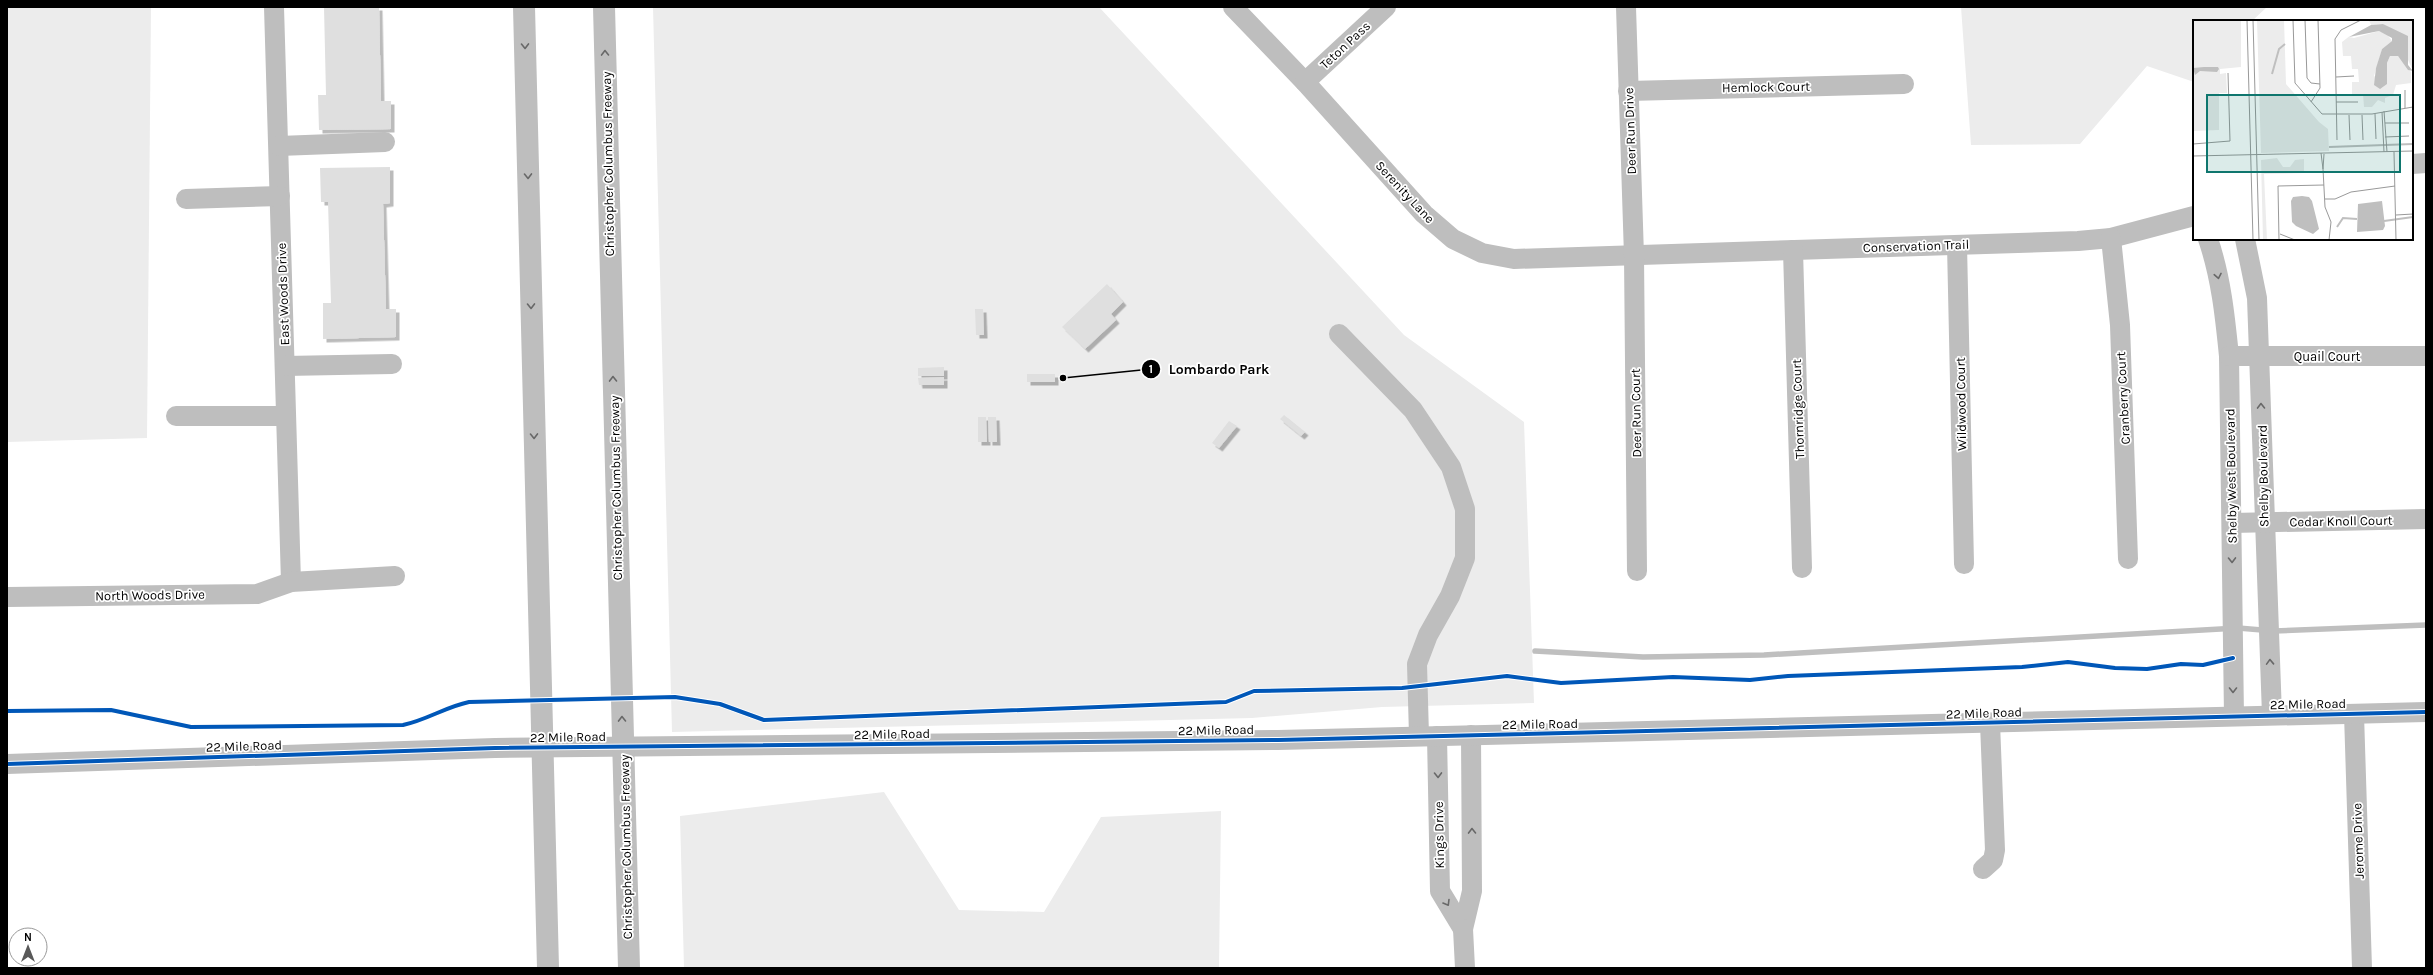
<svg xmlns="http://www.w3.org/2000/svg" width="2433" height="975" font-family="Karla,sans-serif">
<style>
.green{fill:#ececec}
.lines{fill:none;stroke-linecap:round;stroke-linejoin:round}
.stream{stroke:#bfbfbf;stroke-width:5.5}
.building{fill:#dfdfdf;filter:url(#shadow)}
.minor{stroke:#bebebe;stroke-width:20}
.highway{stroke:#bebebe;stroke-width:22}
.cycleway-casing{stroke:#fff;stroke-width:6}
.cycleway{stroke:#0057b8;stroke-width:4}
.oneway{stroke:#686868}
.labels{text-anchor:middle;dominant-baseline:central;stroke-width:3.5;stroke-linejoin:round;paint-order:stroke}
.street-label{font-size:13px;fill:#000;stroke:#fff}
.inset-river{fill:none;stroke:#bfbfbf;stroke-width:2}
.inset-road{fill:none;stroke:#999;stroke-width:1}
.view{fill:#0f766e;fill-opacity:0.15;stroke:#0f766e;stroke-width:2}
.inset-edge{fill:none;stroke:#000;stroke-width:2}
.leader{fill:none;stroke:#000;stroke-width:1.5}
.callout-dot{fill:#000;stroke:#fff;stroke-width:1.5}
.mark-label{font-size:12px;text-anchor:middle;font-weight:bold;fill:#fff}
.callout-label{font-size:14px;text-anchor:middle;font-weight:bold;fill:#000;stroke:#fff;stroke-width:3.5;stroke-linejoin:round;paint-order:stroke}
</style>
<defs>
<filter id="shadow"><feDropShadow dx="3.5" dy="3.5" stdDeviation="0" flood-color="#0004"/></filter>
</defs>
<rect width="100%" height="100%" fill="#fff"/>
<g class="green">
<polygon points="7,7 151,7 147,438 7,442"/>
<polygon points="653,7 1099,7 1404,335 1524,422 1534,703 1382,707 1252,718 672,732"/>
<polygon points="1961,7 2267,7 2252,21 2194,21 2194,82 2147,66 2080,144 1971,145"/>
<polygon points="884,792 959,910 1044,912 1101,817 1221,811 1219,968 684,968 680,816"/>
</g>
<g class="lines">
<polyline class="stream" points="1535,651 1643,657 1764,655 2238,628 2274,631 2426,625"/>
</g>
<g class="building">
<polygon points="324,7 379,7 381,101 391,101 391,129 319,130 318,95 326,95"/>
<polygon points="390,167 390,203 383,204 386,309 396,309 396,337 323,339 323,303 331,303 328,202 321,202 320,168"/>
<polygon points="1107,284 1123,302 1111,314 1116,320 1085,349 1062,327"/>
<polygon points="975,309 983,309 984,335 976,335"/>
<polygon points="944,367 944,376 918,376 918,368"/>
<rect x="1027" y="374" width="28" height="8"/>
<polygon points="944,377 944,385 919,385 918,378"/>
<polygon points="1284,415 1305,432 1301,436 1280,419"/>
<polygon points="978,417 986,417 987,442 978,442"/>
<polygon points="988,417 996,417 997,442 989,442"/>
<polygon points="1229,421 1237,426 1219,448 1212,443"/>
</g>
<g class="lines">
<g class="minor">
<polyline points="274,7 291,582"/>
<polyline points="1233,7 1305,82 1424,214 1453,239 1482,253 1514,259 2078,241 2111,238 2194,216"/>
<polyline points="1626,7 1634,256 1637,571"/>
<polyline points="1305,82 1386,7"/>
<polyline points="1628,91 1904,84"/>
<polyline points="279,146 385,142"/>
<polyline points="2412,164 2426,163"/>
<polyline points="186,199 280,196"/>
<polyline points="2111,238 2120,325 2128,559"/>
<path d="M2208,239c13,38 17,77 21,117l5,360"/>
<polyline points="2245,239 2257,298 2272,715"/>
<polyline points="1957,245 1964,564"/>
<polyline points="1793,250 1802,568"/>
<polyline points="1339,334 1413,410 1451,467 1465,509 1465,558 1450,596 1428,635 1417,664 1419,736"/>
<polyline points="2229,356 2426,356"/>
<polyline points="285,366 392,364"/>
<polyline points="176,416 286,416"/>
<polyline points="2232,523 2426,519"/>
<polyline points="7,597 257,594 291,582 395,576"/>
<polyline points="2354,714 2362,968"/>
<polyline points="1437,736 1440,891 1463,929 1472,891 1471,735"/>
<polyline points="7,764 495,748 1278,740 2426,712"/>
<polyline points="1983,869 1993,860 1995,850 1990,723"/>
<polyline points="1463,929 1465,968"/>
</g>
<g class="highway">
<polyline points="524,7 548,968"/>
<polyline points="604,7 629,968"/>
</g>
<g class="cycleway-casing">
<g id="cycleway">
<path d="M7,711l104,-1 80,17 212,-2c24,-5 42,-18 66,-23l206,-5 45,7 44,16 462,-18 28,-11 148,-3 105,-12 54,7 112,-6 77,3 38,-4 234,-9 46,-5 47,6 32,1 34,-5 22,1 30,-7"/>
<polyline points="7,764 495,748 1278,740 2426,712"/>
</g>
</g>
<use href="#cycleway" class="cycleway"/>
</g>
<defs><path id="oneway-chevron" d="M-2-3.5L2.5 0L-2 3.5" fill="none" stroke-width="1.6" stroke-linecap="round" stroke-linejoin="round"/></defs>
<g class="oneway">
<use href="#oneway-chevron" transform="translate(525 46) rotate(89)"/>
<use href="#oneway-chevron" transform="translate(605 53) rotate(-91)"/>
<use href="#oneway-chevron" transform="translate(528 176) rotate(89)"/>
<use href="#oneway-chevron" transform="translate(2218 276) rotate(79)"/>
<use href="#oneway-chevron" transform="translate(531 306) rotate(89)"/>
<use href="#oneway-chevron" transform="translate(613 379) rotate(-91)"/>
<use href="#oneway-chevron" transform="translate(2261 406) rotate(-91)"/>
<use href="#oneway-chevron" transform="translate(534 436) rotate(89)"/>
<use href="#oneway-chevron" transform="translate(2232 560) rotate(89)"/>
<use href="#oneway-chevron" transform="translate(2270 662) rotate(-92)"/>
<use href="#oneway-chevron" transform="translate(2233 690) rotate(90)"/>
<use href="#oneway-chevron" transform="translate(622 719) rotate(-91)"/>
<use href="#oneway-chevron" transform="translate(1438 775) rotate(89)"/>
<use href="#oneway-chevron" transform="translate(1472 831) rotate(-91)"/>
<use href="#oneway-chevron" transform="translate(1447 903) rotate(59)"/>
</g>
<g class="labels">
<g class="street-label">
<text transform="translate(1345 45) rotate(-43)">Teton Pass</text>
<text transform="translate(1766 87) rotate(-1)">Hemlock Court</text>
<text transform="translate(1630 131) rotate(-92)">Deer Run Drive</text>
<text transform="translate(608 164) rotate(-91)">Christopher Columbus Freeway</text>
<text transform="translate(1405 192) rotate(47)">Serenity Lane</text>
<text transform="translate(1916 246) rotate(-2)">Conservation Trail</text>
<text transform="translate(283 294) rotate(-92)">East Woods Drive</text>
<text x="2327" y="356">Quail Court</text>
<text transform="translate(2123 398) rotate(-93)">Cranberry Court</text>
<text transform="translate(1961 404) rotate(-91)">Wildwood Court</text>
<text transform="translate(1798 409) rotate(-92)">Thornridge Court</text>
<text transform="translate(1636 413) rotate(-91)">Deer Run Court</text>
<text transform="translate(2231 476) rotate(-91)">Shelby West Boulevard</text>
<text transform="translate(2263 476) rotate(-91)">Shelby Boulevard</text>
<text transform="translate(616 488) rotate(-91)">Christopher Columbus Freeway</text>
<text transform="translate(2341 521) rotate(-1)">Cedar Knoll Court</text>
<text transform="translate(150 595) rotate(-1)">North Woods Drive</text>
<text transform="translate(2308 704) rotate(-1)">22 Mile Road</text>
<text transform="translate(1984 713) rotate(-2)">22 Mile Road</text>
<text transform="translate(1540 724) rotate(-1)">22 Mile Road</text>
<text transform="translate(1216 730) rotate(-1)">22 Mile Road</text>
<text transform="translate(892 734) rotate(-1)">22 Mile Road</text>
<text transform="translate(568 737) rotate(-1)">22 Mile Road</text>
<text transform="translate(244 746) rotate(-2)">22 Mile Road</text>
<text transform="translate(1439 835) rotate(-91)">Kings Drive</text>
<text transform="translate(2358 841) rotate(-92)">Jerome Drive</text>
<text transform="translate(626 847) rotate(-91)">Christopher Columbus Freeway</text>
</g>
</g>
<g transform="translate(2193 20)">
<rect width="220" height="220" fill="#fff"/>
<path d="M0,0h48v47l-21,2v5l6,-1 1,20h-8v37l-26,1zM64,0h27l2,64 33,38 9,7 1,22 -68,2zM176,0h44v51l-18,-40 -12,-7 -12,1zM186,11l8,3 5,7 -10,8 -8,27 13,8v-21l3,-7h8l13,16v11l-15,2 -3,10 -8,3v5l-7,-3 -6,7h-8l-1,-13h-11v-12h7l-1,-13h-6l-1,-13h-8l-1,-14 9,-7 -2,2 5,1zM84,138l6,9h7l5,-7 9,-1v14l-40,1 3,66h-4l-2,-80z" fill="#ececec"/>
<path d="M190,4l25,12v29l5,6 -5,-1 -10,-14h-8l-3,7v21l-7,5 -6,-4 2,-17 6,-19 10,-8v-3l-13,-7 -30,6 22,-12zM11,47h14l1,2 -2,3 -17,-1 -5,4 -2,-7zM109,176l7,1 3,4 7,28 -6,5 -17,-8 -4,-4 -1,-21 2,-4zM189,181l3,25 -2,4 -26,2 1,-28z" fill="#bfbfbf"/>
<path class="inset-river" d="M79,54l7,-25 6,-5M136,127l84,-3M191,201l29,-4M144,207l6,-9 14,1"/>
<path class="inset-road" d="M54,0l6,220M60,0l6,220M100,0l2,63 27,31h50l41,-7M112,0l2,58 4,5 9,1M143,57l18,-1M212,70v18M118,82l9,-14 -2,-68M143,82h22M191,91l3,41M189,92l2,40M182,94l1,25M156,95l1,25M169,95l1,25M192,103h24M192,117l24,-1M144,120l-2,-101 6,-9 20,-10M0,124l37,-3 -2,-68M201,132l2,88M128,133l2,16 1,-15M0,136l220,-5M130,149l2,38 6,15 -2,18M132,179h10l16,-7 44,-6M203,195l17,-1M87,214l15,6M86,220l-1,-54 46,-1"/>
<path class="view" d="M14,75h193v77h-193z"/>
<rect width="220" height="220" class="inset-edge"/>
</g>
<path class="leader" d="M1063 378L1151 369"/>
<g class="callout-dot">
<circle cx="1063" cy="378" r="4"/>
<circle cx="1151" cy="369" r="10"/>
</g>
<g class="mark-label">
<text x="1151" y="373">1</text>
</g>
<g class="callout-label">
<text x="1219" y="374">Lombardo Park</text>
</g>
<rect width="2433" height="975" fill="none" stroke="#000000" stroke-width="16"/>
<g transform="translate(28 947)"><circle r="19" fill="#ffffff" stroke="#999999"/>
<path d="M0-3L7 15L0 10L-7 15Z" fill="#595959"/>
<text y="-6" font-size="11" font-weight="bold" text-anchor="middle" fill="#000000">N</text>
</g>
</svg>
